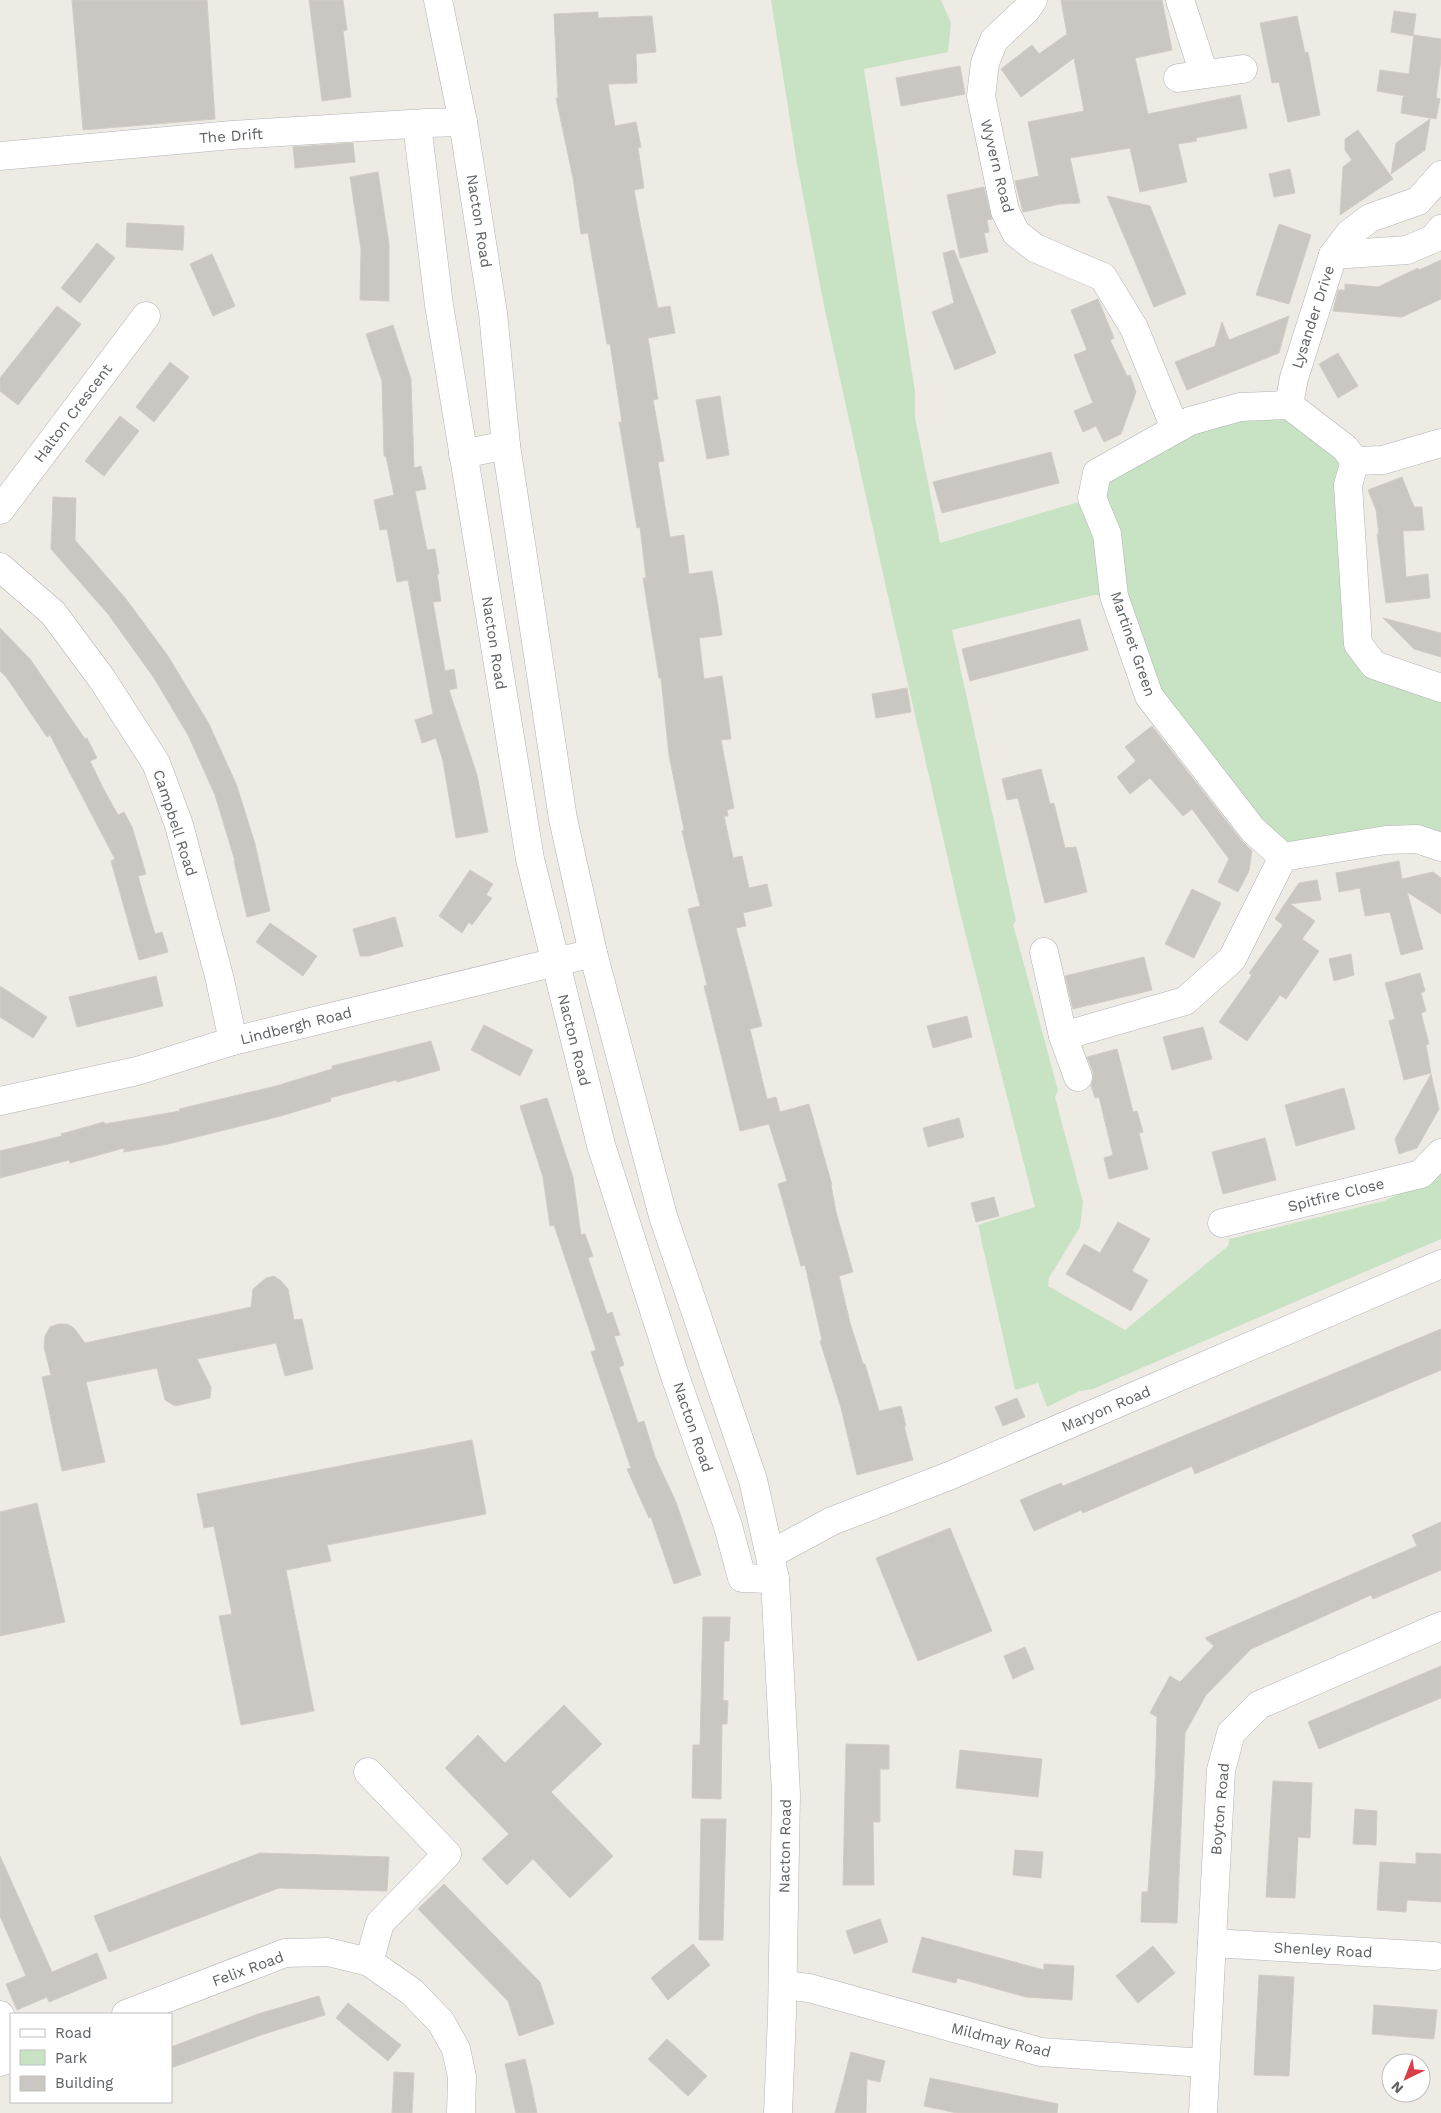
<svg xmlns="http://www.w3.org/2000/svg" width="1441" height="2113" font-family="'Work Sans',sans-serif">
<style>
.green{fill:#c8e3c4}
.building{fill:#cac6c2;stroke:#d2ccc4}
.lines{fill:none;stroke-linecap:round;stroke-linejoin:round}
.minor-casing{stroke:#b0b3b6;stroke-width:29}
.minor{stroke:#fff;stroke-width:28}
.labels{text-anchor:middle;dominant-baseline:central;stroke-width:5;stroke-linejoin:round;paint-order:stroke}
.street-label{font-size:15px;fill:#5d6164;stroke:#fff}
</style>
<rect width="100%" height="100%" fill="#eeebe5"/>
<polygon class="green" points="771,0 941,0 951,23 948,52 864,69 915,391 915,417 940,543 1092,498 1144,446 1289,405 1345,448 1358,644 1441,688 1441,847 1283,857 1149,696 1114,596 1094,595 952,630 1016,921 1013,924 1058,1090 1055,1097 1083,1202 1080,1227 1049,1278 1048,1286 1125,1330 1228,1246 1229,1239 1384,1201 1424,1183 1441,1165 1441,1239 1093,1389 1080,1391 1047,1407 1038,1383 1015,1390 978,1225 1035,1207 960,912 887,592 824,306 796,158"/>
<g class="building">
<polygon points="72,0 207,0 215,119 83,130"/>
<polygon points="309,0 343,0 347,30 343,31 351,97 322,101"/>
<polygon points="1061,0 1162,0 1172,50 1135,58 1148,114 1240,95 1247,128 1196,138 1197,141 1178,144 1187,182 1140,192 1130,148 1070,158 1080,203 1060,204 1023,212 1015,181 1039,176 1028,122 1084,111 1074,58 1021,97 1001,69 1032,45 1039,54 1067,34"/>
<polygon points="1394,11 1416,14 1413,36 1391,32"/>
<polygon points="598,12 598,18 652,16 656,52 636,54 637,83 608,84 615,126 636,122 641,147 638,148 644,188 634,190 641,228 658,308 670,306 675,333 648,338 658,399 653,400 664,461 658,462 670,537 684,535 689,574 712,571 718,606 722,635 699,638 704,679 722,676 727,709 731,739 721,740 734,808 727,810 728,816 724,816 733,858 742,856 749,888 767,884 772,906 743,913 746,926 736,928 762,1026 750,1029 767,1099 776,1097 780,1112 809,1104 832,1185 831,1185 836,1212 853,1272 839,1276 850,1323 863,1364 865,1364 879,1411 901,1406 906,1426 904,1426 913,1460 857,1475 841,1408 820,1341 822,1340 805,1265 801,1266 778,1184 787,1181 769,1124 740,1131 704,986 707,985 688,909 700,906 682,831 684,830 669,755 661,678 659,678 643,578 646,578 640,527 637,528 619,422 622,422 610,344 607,344 588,233 581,234 573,178 556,98 558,98 554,14"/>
<polygon points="1297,16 1305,53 1308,52 1320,115 1288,122 1279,82 1272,83 1260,23"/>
<polygon points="1414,35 1441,39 1441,59 1436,98 1440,99 1436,119 1401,113 1403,97 1406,96 1377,91 1380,70 1409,74"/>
<polygon points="960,66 965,94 901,106 896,78"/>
<polygon points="1430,119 1425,150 1391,174 1396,143"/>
<polygon points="1358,130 1393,179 1340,215 1343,167 1352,160 1345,150 1345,139"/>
<polygon points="353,143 355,162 295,168 293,147"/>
<polygon points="1290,169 1295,193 1274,197 1269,174"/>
<polygon points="378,172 389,244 389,301 360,300 361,249 350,177"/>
<polygon points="984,187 992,219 987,220 989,232 984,233 988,252 960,258 947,195"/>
<polygon points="1107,196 1150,206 1186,294 1154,307"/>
<polygon points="127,223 184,226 183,250 126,247"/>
<polygon points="1279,224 1311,235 1289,304 1256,295"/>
<polygon points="97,243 115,258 80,303 61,288"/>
<polygon points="954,250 996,353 955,370 932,312 954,303 943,253"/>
<polygon points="212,254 235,306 213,316 190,264"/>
<polygon points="1441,260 1441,299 1402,317 1333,311 1338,290 1345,290 1345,284 1378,287 1418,268 1419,270"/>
<polygon points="1098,299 1114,338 1110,340 1127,376 1130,375 1136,392 1121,434 1104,442 1096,426 1083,432 1074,411 1093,403 1074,355 1087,350 1071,310"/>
<polygon points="57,306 81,324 18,405 0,391 0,378"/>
<polygon points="1289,316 1279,353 1187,390 1175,362 1215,346 1222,322 1229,340"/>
<polygon points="393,325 411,379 414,468 421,466 426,489 415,491 427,550 435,549 439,574 437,574 441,601 433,602 445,671 454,669 457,688 449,690 477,775 488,832 456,838 443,761 436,738 422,743 415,720 433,714 408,580 397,582 387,529 380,530 374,500 394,495 386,456 384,456 382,381 366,334"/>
<polygon points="1338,353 1358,386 1338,398 1319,364"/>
<polygon points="170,362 189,377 154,422 136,407"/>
<polygon points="720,396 729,455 707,459 696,400"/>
<polygon points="120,416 139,431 104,476 85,461"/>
<polygon points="1051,452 1059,483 942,513 933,482"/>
<polygon points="1402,477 1414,507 1422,507 1424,530 1403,531 1406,577 1428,574 1430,598 1386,603 1377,534 1379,534 1376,510 1368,490"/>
<polygon points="53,497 76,498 75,540 126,599 168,656 209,724 237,786 255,844 270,911 247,917 234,861 235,861 215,795 188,735 154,678 108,614 51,549"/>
<polygon points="1383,618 1441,633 1441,657 1414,649"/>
<polygon points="1080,619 1088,650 970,681 962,649"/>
<polygon points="0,628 30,659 85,739 87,738 97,758 90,761 103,788 118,815 124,812 132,827 146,874 138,876 146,904 155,934 162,932 168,952 139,960 111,861 115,859 50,735 47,737 7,678 0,671"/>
<polygon points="907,688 911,712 876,718 872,694"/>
<polygon points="1152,726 1241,840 1252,851 1249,871 1238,892 1218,882 1229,859 1192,809 1183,816 1150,778 1130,794 1117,777 1136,761 1125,747"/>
<polygon points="1041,769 1050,804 1054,803 1065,848 1076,847 1087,892 1045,903 1018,798 1007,800 1002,779"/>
<polygon points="1399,861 1402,879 1433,872 1441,878 1441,914 1407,892 1423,949 1401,955 1390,912 1365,916 1360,888 1339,892 1336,873"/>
<polygon points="470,870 493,884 486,895 492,898 472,925 469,922 462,933 439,916"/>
<polygon points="1317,880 1321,900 1290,904 1315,921 1302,939 1319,951 1286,999 1280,995 1247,1041 1219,1022 1252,975 1249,973 1283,925 1275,919 1284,905 1299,883"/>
<polygon points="1192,889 1221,903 1194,958 1165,944"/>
<polygon points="395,917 403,946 369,956 360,956 353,929"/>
<polygon points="270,923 317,956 303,976 256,942"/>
<polygon points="1351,954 1354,975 1334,981 1329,959"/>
<polygon points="1144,957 1152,990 1073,1009 1065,976"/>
<polygon points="1420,973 1425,991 1421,993 1426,1011 1421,1013 1429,1044 1426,1045 1431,1073 1404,1080 1389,1021 1395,1019 1385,983"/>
<polygon points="156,976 163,1006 77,1027 69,997"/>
<polygon points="0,986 47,1017 33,1038 0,1017"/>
<polygon points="967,1016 972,1037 933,1048 927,1026"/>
<polygon points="484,1025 533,1050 520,1076 471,1050"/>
<polygon points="1203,1027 1212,1059 1172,1070 1163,1037"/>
<polygon points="431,1041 440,1070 397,1082 396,1080 330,1098 331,1101 277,1117 168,1144 124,1152 124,1148 70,1163 69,1160 0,1178 0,1151 62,1136 61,1134 104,1122 105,1124 180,1111 179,1109 276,1086 332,1069 332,1066"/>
<polygon points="1117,1049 1133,1112 1137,1111 1143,1132 1139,1133 1148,1169 1109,1179 1104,1158 1113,1155 1099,1097 1095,1098 1091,1085 1093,1079 1093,1072 1087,1057"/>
<polygon points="1431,1074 1439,1109 1417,1148 1399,1154 1395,1139"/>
<polygon points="1344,1088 1355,1129 1296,1146 1285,1105"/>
<polygon points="547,1098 573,1177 581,1235 585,1234 593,1256 588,1258 607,1314 612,1312 620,1335 614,1336 624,1365 619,1367 638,1423 644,1421 655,1457 676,1502 701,1575 674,1584 651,1517 649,1518 627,1469 631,1468 591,1352 596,1350 554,1225 550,1226 543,1177 520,1106"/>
<polygon points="959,1118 964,1137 928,1147 923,1128"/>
<polygon points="1265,1138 1276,1180 1223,1194 1212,1152"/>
<polygon points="994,1197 999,1216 976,1222 971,1203"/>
<polygon points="1118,1222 1150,1239 1132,1271 1148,1280 1131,1311 1066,1274 1084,1244 1100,1253"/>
<polygon points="274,1276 281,1281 288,1289 294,1320 302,1319 313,1369 285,1376 276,1343 197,1359 211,1387 210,1398 175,1406 165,1400 157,1368 86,1382 105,1462 62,1471 42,1377 51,1375 44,1347 45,1336 50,1327 58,1324 67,1324 74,1328 85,1343 251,1307 253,1289 266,1278"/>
<polygon points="1441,1329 1441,1370 1195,1474 1192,1466 1083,1513 1081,1510 1034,1531 1020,1500 1061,1483 1063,1486"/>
<polygon points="1017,1398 1025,1417 1003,1426 995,1407"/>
<polygon points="472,1440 486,1514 327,1545 331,1561 286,1570 314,1711 241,1725 219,1616 232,1614 214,1526 204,1528 197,1494"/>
<polygon points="37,1503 65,1622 0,1636 0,1512"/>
<polygon points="1441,1522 1441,1570 1373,1599 1371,1595 1251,1649 1206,1695 1185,1733 1177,1923 1141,1922 1142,1892 1148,1892 1155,1782 1157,1717 1150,1713 1170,1676 1180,1682 1214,1646 1205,1638 1417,1546 1412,1535"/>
<polygon points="950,1528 992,1631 918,1661 876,1558"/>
<polygon points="703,1617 730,1617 729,1641 724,1641 723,1700 728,1701 727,1724 722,1724 721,1799 692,1798 693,1745 700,1745"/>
<polygon points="1025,1647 1034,1669 1013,1679 1004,1656"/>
<polygon points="1441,1666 1441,1698 1319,1749 1308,1722"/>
<polygon points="564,1705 602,1744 551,1792 613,1856 570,1898 533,1859 507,1885 482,1859 509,1834 445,1768 478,1735 505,1763"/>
<polygon points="846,1744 889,1745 889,1769 880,1769 880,1822 873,1822 874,1885 843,1885"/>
<polygon points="960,1750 1042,1759 1038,1797 956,1788"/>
<polygon points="1273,1781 1312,1783 1310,1838 1298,1837 1295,1898 1266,1897"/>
<polygon points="1355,1809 1377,1811 1376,1845 1353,1844"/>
<polygon points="701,1819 726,1819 723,1940 699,1940"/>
<polygon points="1015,1850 1043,1852 1041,1878 1013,1875"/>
<polygon points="260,1853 389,1857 387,1891 279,1888 109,1952 94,1916"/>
<polygon points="1416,1853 1441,1854 1441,1902 1407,1900 1406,1912 1377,1910 1380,1862 1416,1864"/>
<polygon points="0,1856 52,1972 97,1953 107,1978 49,2002 47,1997 17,2010 6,1984 26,1976 0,1916"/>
<polygon points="444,1884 540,1982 554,2024 519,2036 508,2001 418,1909"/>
<polygon points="880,1919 888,1942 854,1954 846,1931"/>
<polygon points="922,1937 1044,1970 1044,1964 1074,1966 1072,2000 1026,1997 957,1978 956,1983 912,1972"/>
<polygon points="693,1944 710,1965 668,2000 651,1978"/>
<polygon points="1153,1946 1175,1973 1138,2003 1116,1976"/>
<polygon points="1259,1975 1294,1977 1289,2076 1254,2075"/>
<polygon points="319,1996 325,2015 264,2034 171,2068 171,2047 258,2014"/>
<polygon points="348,2003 401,2045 388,2061 336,2018"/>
<polygon points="1374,2005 1437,2010 1434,2039 1372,2034"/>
<polygon points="667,2039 707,2076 688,2096 648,2059"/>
<polygon points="851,2052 885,2061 880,2082 867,2079 866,2113 835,2113"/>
<polygon points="525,2059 532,2088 537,2113 516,2113 505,2064"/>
<polygon points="394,2072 414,2073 412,2113 392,2113"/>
<polygon points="930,2078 1058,2104 1057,2113 957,2113 924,2106"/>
</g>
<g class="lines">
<g class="minor-casing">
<g id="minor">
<polyline points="438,0 463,122 493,313 506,445 563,819 593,953 663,1216 753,1480 775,1579 786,1794 782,2014 778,2113"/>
<polyline points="1033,0 1026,10 994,40 985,63 981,96 1005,211 1016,233 1035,248 1103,277 1134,328 1175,428"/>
<polyline points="1180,0 1204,74"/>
<polyline points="1178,78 1243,69"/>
<polyline points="417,124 439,305 530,859 601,1145 676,1379 728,1526 742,1578 775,1579"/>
<polyline points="0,156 232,135 427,123 463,122"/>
<polyline points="1333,255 1407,250 1433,239 1441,229"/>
<polyline points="1289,405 1294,378 1333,255 1349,234 1370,218 1418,201 1441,175"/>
<polyline points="463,454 506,445"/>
<polyline points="1355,461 1383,460 1441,443"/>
<polyline points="0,510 146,316"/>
<polyline points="0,567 53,613 102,679 156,763 179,825 220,980 233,1041"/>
<polyline points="1441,688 1374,665 1358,644 1348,485 1355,461 1345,448 1289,405 1240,407 1190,421 1097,473 1092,498 1107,534 1114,596 1149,696 1253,830 1283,857 1386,840 1417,839 1441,847"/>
<polyline points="1044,952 1063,1036 1078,1077"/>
<polyline points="1063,1036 1185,1001 1232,959 1283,857"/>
<polyline points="0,1101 137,1071 233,1041 593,953"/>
<polyline points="1222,1223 1421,1174 1441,1153"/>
<polyline points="771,1554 832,1521 949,1476 1441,1264"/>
<polyline points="368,1772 447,1854 380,1923 369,1962"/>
<polyline points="1212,1943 1434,1956"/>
<polyline points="783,1985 809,1988 1041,2052 1205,2063"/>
<polyline points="126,2014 285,1953 328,1952 369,1962 412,1992 441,2022 456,2049 462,2077 461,2113"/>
<polyline points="0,2015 11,2040"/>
<polyline points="0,2062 11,2058"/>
<polyline points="1203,2113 1221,1770 1231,1733 1259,1705 1441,1626"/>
</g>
</g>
<use href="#minor" class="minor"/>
</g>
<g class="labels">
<g class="street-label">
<text transform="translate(231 136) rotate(-4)">The Drift</text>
<text transform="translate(997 166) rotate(76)">Wyvern Road</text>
<text transform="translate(479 221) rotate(81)">Nacton Road</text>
<text transform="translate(1313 317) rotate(-72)">Lysander Drive</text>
<text transform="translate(73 413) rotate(-53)">Halton Crescent</text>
<text transform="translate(494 643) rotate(81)">Nacton Road</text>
<text transform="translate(1133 644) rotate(71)">Martinet Green</text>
<text transform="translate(175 823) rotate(72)">Campbell Road</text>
<text transform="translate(296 1026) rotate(-14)">Lindbergh Road</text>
<text transform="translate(574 1040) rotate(76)">Nacton Road</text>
<text transform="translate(1336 1195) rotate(-14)">Spitfire Close</text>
<text transform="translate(1106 1409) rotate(-23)">Maryon Road</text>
<text transform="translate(693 1427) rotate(71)">Nacton Road</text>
<text transform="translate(1220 1809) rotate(-85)">Boyton Road</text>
<text transform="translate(785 1846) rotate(-89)">Nacton Road</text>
<text transform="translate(1323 1950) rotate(3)">Shenley Road</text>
<text transform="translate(248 1969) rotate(-20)">Felix Road</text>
<text transform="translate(1001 2040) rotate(14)">Mildmay Road</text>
</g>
</g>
<rect x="10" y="2013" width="162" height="90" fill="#ffffff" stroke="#bec0c1"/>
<rect x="20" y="2029" width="25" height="8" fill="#ffffff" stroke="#bec0c1"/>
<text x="55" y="2038" font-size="15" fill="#5d6164">Road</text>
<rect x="20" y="2050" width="25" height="15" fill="#c8e3c4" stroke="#bec0c1"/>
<text x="55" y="2063" font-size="15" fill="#5d6164">Park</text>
<rect x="20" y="2076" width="25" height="15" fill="#cac6c2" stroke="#bec0c1"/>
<text x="55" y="2088" font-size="15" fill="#5d6164">Building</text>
<g transform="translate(1406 2078) rotate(223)"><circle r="24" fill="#ffffff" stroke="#bec0c1"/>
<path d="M0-4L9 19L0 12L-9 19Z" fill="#da3f49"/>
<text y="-8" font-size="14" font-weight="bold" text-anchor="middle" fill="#5d6164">N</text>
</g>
</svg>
